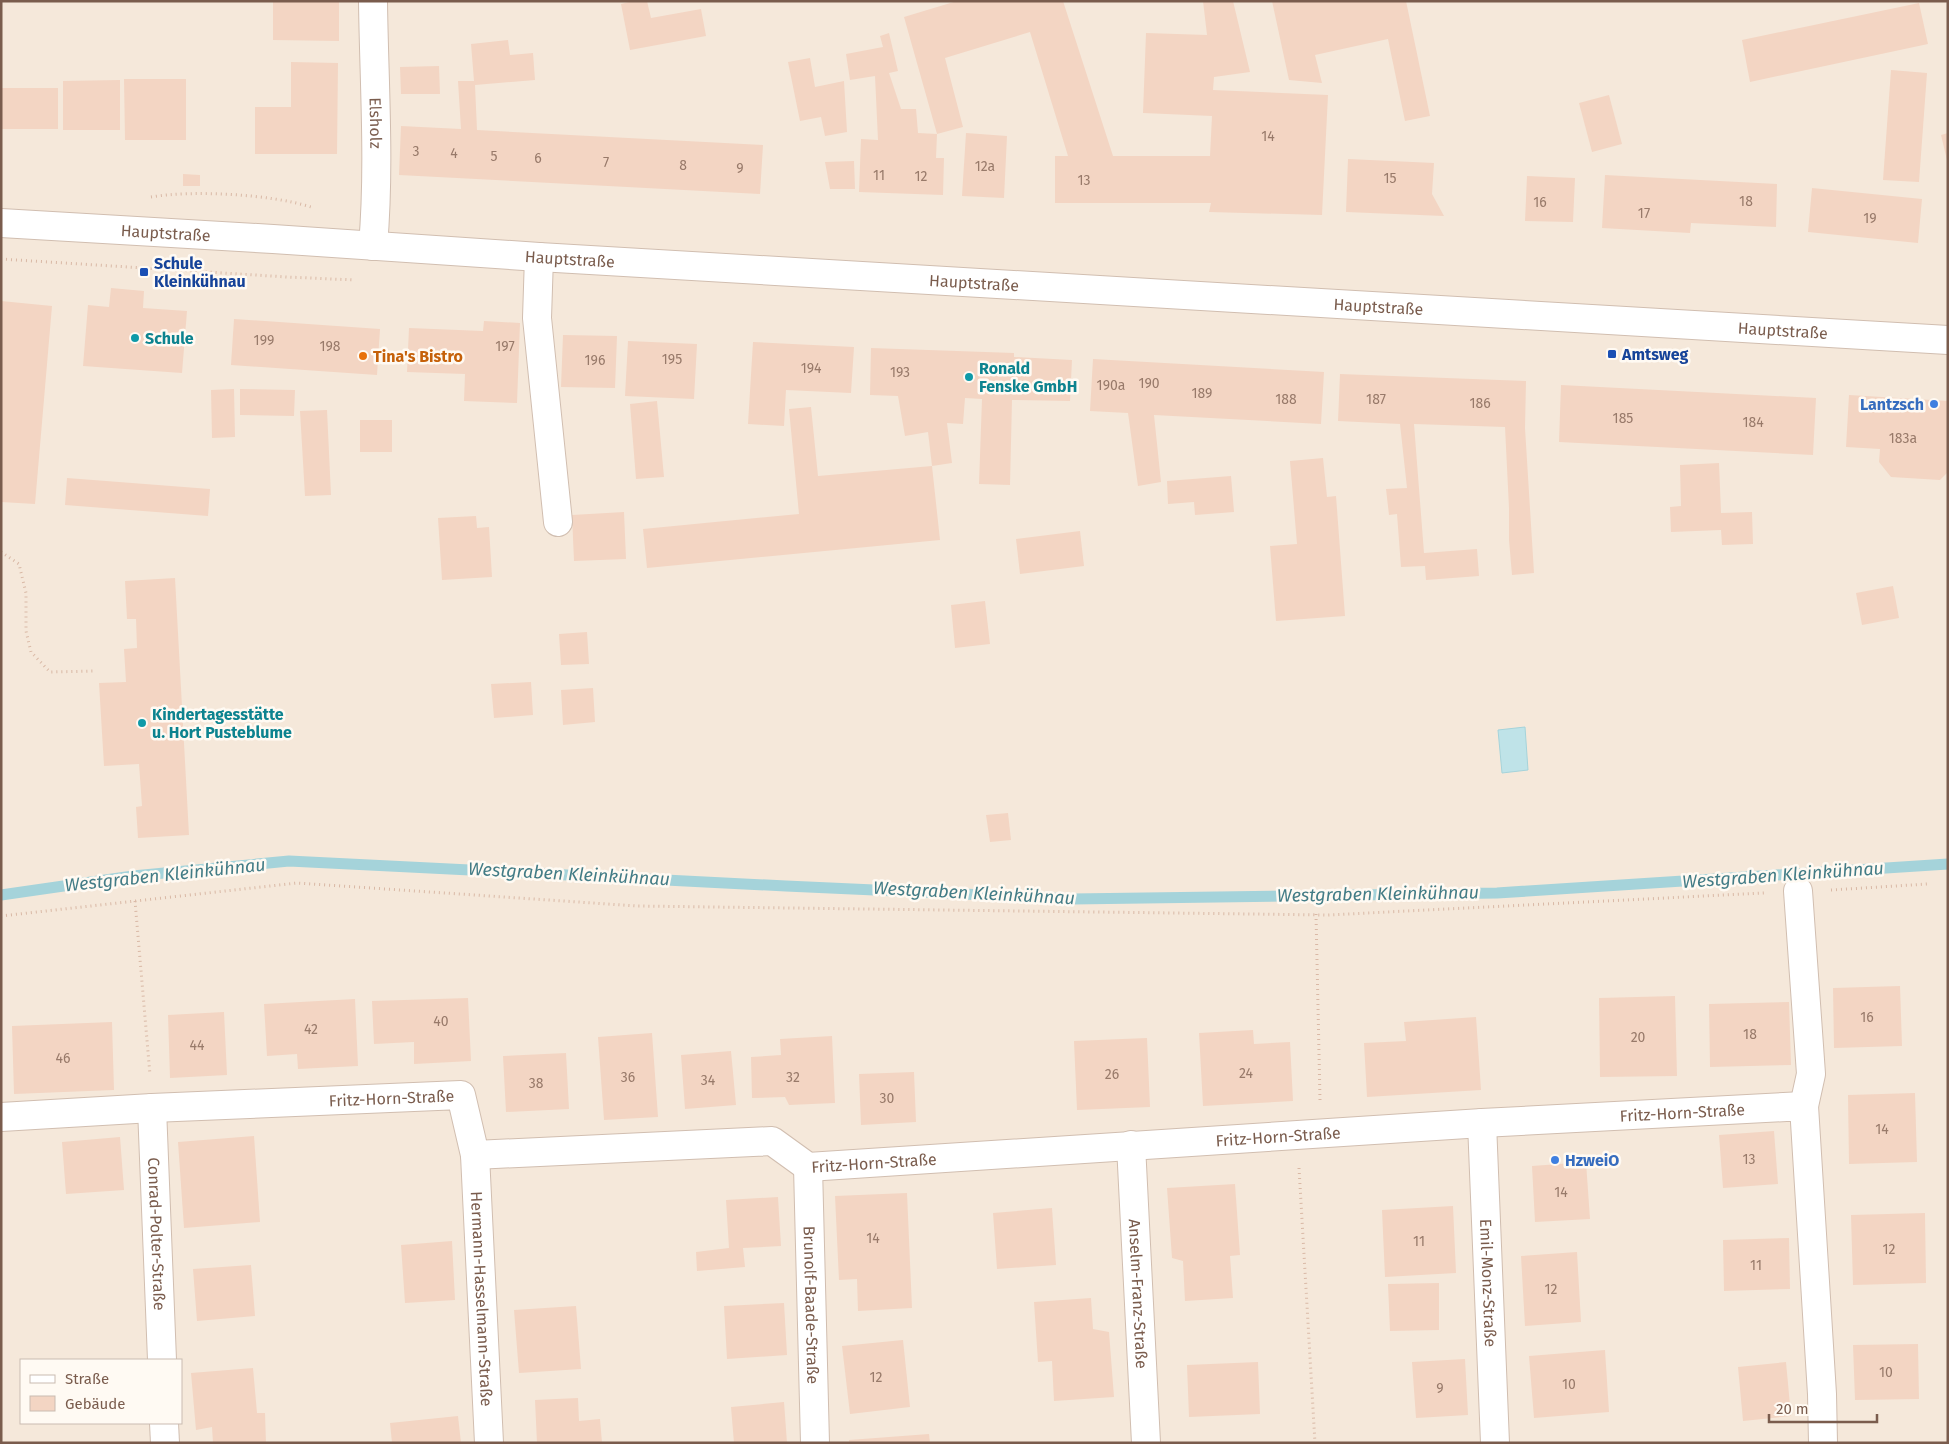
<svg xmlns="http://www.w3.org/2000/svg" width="1949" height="1444" font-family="'Fira Sans',sans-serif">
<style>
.residential{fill:#f5e8da;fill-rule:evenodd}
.water{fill:#bfe3e8;stroke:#a5d3da}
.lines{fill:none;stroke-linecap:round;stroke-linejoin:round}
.stream{stroke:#a5d3da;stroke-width:11}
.building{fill:#f3d5c3}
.minor-casing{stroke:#d1beb0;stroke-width:30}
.path{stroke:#d9b8a5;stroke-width:3;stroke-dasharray:1 4;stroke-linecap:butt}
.minor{stroke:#fff;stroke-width:28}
.transit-dot{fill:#1a4fb4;stroke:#fffaf3;stroke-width:2}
.culture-dot{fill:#0f9aa8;stroke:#fffaf3;stroke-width:2}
.food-dot{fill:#e8710a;stroke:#fffaf3;stroke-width:2}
.shop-dot{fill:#3f7fe0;stroke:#fffaf3;stroke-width:2}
.labels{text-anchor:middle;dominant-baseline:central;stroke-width:5;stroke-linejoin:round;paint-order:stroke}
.number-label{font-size:14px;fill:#987a6a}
.street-label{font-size:16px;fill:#7a5c4d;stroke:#fffaf3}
.transit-label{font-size:16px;font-weight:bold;fill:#164399;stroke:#fffaf3;text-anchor:start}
.culture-label{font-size:16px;font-weight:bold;fill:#0d838f;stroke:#fffaf3;text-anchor:start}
.food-label{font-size:16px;font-weight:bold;fill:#c56008;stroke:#fffaf3;text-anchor:start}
.shop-label{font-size:16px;font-weight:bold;fill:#366cbe;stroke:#fffaf3;text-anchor:end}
.water-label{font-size:18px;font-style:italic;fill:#437c86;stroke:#fffaf3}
</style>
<rect width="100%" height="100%" fill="#fdf6ec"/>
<path class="residential" d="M1,1h1947v1442h-1947zM21,1360h160v63h-160z"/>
<polygon class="water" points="1525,727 1528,770 1502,773 1498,730"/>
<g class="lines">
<polyline class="stream" points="1,895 133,876 289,861 786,886 1072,899 1497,893 1948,864"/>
</g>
<g class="building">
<polygon points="273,1 339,1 339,41 273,40"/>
<polygon points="633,1 647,1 651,18 701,9 706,36 630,50 621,4"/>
<polygon points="957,1 1063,1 1113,156 1210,156 1212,116 1143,113 1146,33 1207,35 1203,1 1233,1 1250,72 1214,77 1213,90 1328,95 1322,215 1209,212 1211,203 1055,203 1055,156 1068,156 1030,32 945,58 963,127 937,134 904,17"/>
<polygon points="1272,1 1406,1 1430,116 1405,121 1388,39 1315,55 1322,83 1289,80"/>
<polygon points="1919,3 1928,44 1750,82 1742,40"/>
<polygon points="889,33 898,71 889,73 901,109 916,109 918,133 937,134 936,158 944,158 943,195 859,192 861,139 878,140 875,76 850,80 846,54 883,47 880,36"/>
<polygon points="508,40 510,55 533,53 535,80 475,85 477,130 763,145 760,194 399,175 401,126 461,129 458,81 474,81 471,44"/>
<polygon points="810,58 815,87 844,81 847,132 825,136 821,117 800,121 788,62"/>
<polygon points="291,62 338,63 337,154 255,154 255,107 291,107"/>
<polygon points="439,66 440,94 401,94 400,67"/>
<polygon points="1891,70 1927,73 1919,182 1883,180"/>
<polygon points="124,79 186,79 186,140 125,140"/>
<polygon points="120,80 120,130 63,130 63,81"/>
<rect x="2" y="88" width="56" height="41"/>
<polygon points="1609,95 1622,144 1592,152 1579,103"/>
<polygon points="966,133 1007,136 1004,198 962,196"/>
<polygon points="1948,133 1948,160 1947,160 1941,135"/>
<polygon points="1348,159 1434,163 1432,194 1444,216 1346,212"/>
<polygon points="854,161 855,189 830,189 825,162"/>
<polygon points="183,174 200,175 200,186 183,186"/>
<polygon points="1605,175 1777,184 1776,227 1691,223 1690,233 1602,228"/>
<polygon points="1527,176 1575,178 1573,222 1525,221"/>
<polygon points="1812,188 1922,199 1918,243 1808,232"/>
<polygon points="111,288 144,291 143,308 187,311 182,373 83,366 88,305 109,307"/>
<polygon points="1,301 52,306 35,504 1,502"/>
<polygon points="234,319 380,329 377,375 231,365"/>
<polygon points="484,321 520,323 517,403 464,401 465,374 407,372 409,328 483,331"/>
<polygon points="563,335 617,336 615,388 561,387"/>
<polygon points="628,341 697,344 694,399 625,396"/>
<polygon points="753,342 854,347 851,393 786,390 784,426 748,424"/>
<polygon points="871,348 1014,353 1014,357 1072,360 1070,401 1012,400 1010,485 979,484 982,399 965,398 963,424 947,423 952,463 932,466 928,432 905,436 898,396 870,395"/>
<polygon points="1093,359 1324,372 1321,424 1154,415 1161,482 1138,486 1128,413 1090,411"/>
<polygon points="1340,374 1526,381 1525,428 1534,573 1512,575 1509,540 1509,508 1505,427 1414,424 1424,553 1477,549 1479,576 1426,580 1425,566 1401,567 1397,514 1389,515 1386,489 1407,488 1400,424 1338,421"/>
<polygon points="1561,385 1816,398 1813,455 1559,442"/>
<polygon points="234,389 235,437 212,438 211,390"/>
<polygon points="240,389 295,390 294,416 240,415"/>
<polygon points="1849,395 1948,401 1948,472 1940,480 1891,477 1879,462 1880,449 1846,447"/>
<polygon points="657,401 664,477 636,479 630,404"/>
<polygon points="811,407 818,476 932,466 940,540 647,568 643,529 799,514 789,409"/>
<polygon points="327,410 331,495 305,496 300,411"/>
<rect x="360" y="420" width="32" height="32"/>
<polygon points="1323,458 1327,497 1336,496 1345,616 1276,621 1270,546 1297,544 1290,461"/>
<polygon points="1719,463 1721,513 1752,512 1753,544 1722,545 1721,530 1671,532 1670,507 1681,506 1680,465"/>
<polygon points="1231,476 1234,512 1195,515 1194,502 1168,504 1167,481"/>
<polygon points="67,478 210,489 208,516 65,505"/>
<polygon points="624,512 626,559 574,561 572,515"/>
<polygon points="476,516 477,528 489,527 492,577 442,580 438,518"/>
<polygon points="1080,531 1084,566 1020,574 1016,539"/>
<polygon points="175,578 189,835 138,838 136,807 142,806 139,764 104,766 99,683 126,682 124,649 137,648 136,619 127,619 125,581"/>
<polygon points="1893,586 1899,618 1862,625 1856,593"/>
<polygon points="985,601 990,644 955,648 951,605"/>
<polygon points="587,632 589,664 561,665 559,634"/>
<polygon points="531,682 533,715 494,718 491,684"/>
<polygon points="593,688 595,722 563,725 561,690"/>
<polygon points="1008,813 1011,840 990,842 986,815"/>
<polygon points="1900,986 1902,1046 1834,1048 1833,988"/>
<polygon points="1675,996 1677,1076 1600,1077 1599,998"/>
<polygon points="468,998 471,1061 414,1064 414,1042 374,1044 372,1001"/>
<polygon points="355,999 358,1066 298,1069 297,1054 267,1056 264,1004"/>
<polygon points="1789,1002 1791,1065 1710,1067 1709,1004"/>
<polygon points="224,1012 227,1075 170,1078 168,1015"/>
<polygon points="1476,1017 1481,1090 1367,1097 1364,1043 1406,1041 1404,1022"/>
<polygon points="112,1022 114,1090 14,1094 12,1026"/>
<polygon points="1253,1030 1254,1044 1290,1042 1293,1101 1203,1106 1199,1033"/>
<polygon points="652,1033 658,1117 604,1120 598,1037"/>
<polygon points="832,1036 835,1103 789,1105 785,1097 752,1098 751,1057 781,1055 780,1039"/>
<polygon points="1147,1038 1150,1107 1077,1110 1074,1041"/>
<polygon points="731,1051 736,1105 685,1109 681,1055"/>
<polygon points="566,1053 569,1109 506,1112 503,1056"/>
<polygon points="914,1072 916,1122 861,1125 859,1074"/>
<polygon points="1915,1093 1917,1162 1849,1164 1848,1095"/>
<polygon points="1774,1131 1778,1184 1723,1188 1719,1135"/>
<polygon points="254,1136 260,1222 184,1228 178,1142"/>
<polygon points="120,1137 124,1190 66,1194 62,1142"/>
<polygon points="1586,1162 1590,1219 1535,1222 1532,1166"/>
<polygon points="1235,1184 1240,1255 1230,1256 1233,1298 1185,1301 1183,1261 1172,1258 1167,1188"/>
<polygon points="907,1193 912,1308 858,1311 857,1279 839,1280 835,1196"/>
<polygon points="778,1197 781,1246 743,1248 745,1267 697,1271 696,1252 729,1248 726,1200"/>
<polygon points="1453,1206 1456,1273 1385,1277 1382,1210"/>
<polygon points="1052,1208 1056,1265 997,1269 993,1213"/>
<polygon points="1925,1213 1926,1283 1853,1285 1851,1215"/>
<polygon points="1789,1238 1790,1289 1724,1291 1723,1240"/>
<polygon points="452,1241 455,1300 405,1303 401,1245"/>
<polygon points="1577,1252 1581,1322 1525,1326 1521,1256"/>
<polygon points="251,1265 255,1316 197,1321 193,1269"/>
<polygon points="1439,1283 1439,1330 1390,1331 1388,1284"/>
<polygon points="1091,1298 1093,1329 1109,1332 1114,1397 1054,1401 1052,1361 1038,1362 1034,1302"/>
<polygon points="784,1303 787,1355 727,1359 724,1306"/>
<polygon points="576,1306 581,1369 519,1373 514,1310"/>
<polygon points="903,1340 910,1407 850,1414 842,1346"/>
<polygon points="1918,1344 1919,1399 1855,1400 1853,1345"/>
<polygon points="1605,1350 1609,1412 1534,1418 1529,1356"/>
<polygon points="1465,1359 1468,1415 1416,1418 1412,1362"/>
<polygon points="1258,1362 1260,1414 1189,1417 1187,1365"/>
<polygon points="1786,1362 1791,1416 1743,1421 1738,1367"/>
<polygon points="253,1368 257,1413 265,1413 266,1443 213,1443 212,1427 196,1430 191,1373"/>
<polygon points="578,1398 579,1421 600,1419 602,1443 537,1443 535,1400"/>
<polygon points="784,1402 787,1443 734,1443 731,1407"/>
<polygon points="458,1416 461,1443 392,1443 390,1423"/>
<polygon points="929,1434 930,1443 849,1443 849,1440"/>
</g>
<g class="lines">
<g class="minor-casing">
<g id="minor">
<path id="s1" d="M373,1c1,81 7,164 0,245"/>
<path id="s2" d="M1,223l272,16 266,18 1409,83"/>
<polyline points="539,257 537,318 558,522"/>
<polyline points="1798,891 1811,1074 1804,1106"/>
<path id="s3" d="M152,1108l10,252"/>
<path id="s4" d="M1,1117l151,-9 309,-13 14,60 297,-14 36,26 674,-44 322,-17 18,288 1,49"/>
<path id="s5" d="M1482,1123l13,320"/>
<path id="s6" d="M1131,1145l15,298"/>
<path id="s7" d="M475,1155l14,288"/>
<path id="s8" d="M808,1167l7,276"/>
<polyline points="164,1423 165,1443"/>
</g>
</g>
<g class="path">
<path d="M151,197c42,-7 119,-3 160,10"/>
<polyline points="1,259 287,277 355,280"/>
<polyline points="1,552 19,564 26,593 26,631 31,652 50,672 95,671"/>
<polyline points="1831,890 1927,884"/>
<polyline points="135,901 150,1075"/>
<polyline points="1316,914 1320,1100"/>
<polyline points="1,916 297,883 637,906 1327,915 1765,893"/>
<polyline points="1299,1168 1315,1443"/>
</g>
<use href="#minor" class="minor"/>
</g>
<g class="transit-dot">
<rect x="139" y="267" width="10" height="10" rx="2.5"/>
<rect x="1607" y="349" width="10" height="10" rx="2.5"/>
</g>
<g class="culture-dot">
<circle cx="135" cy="338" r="5"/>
<circle cx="969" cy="377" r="5"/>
<circle cx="142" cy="723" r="5"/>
</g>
<circle class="food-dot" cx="363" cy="356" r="5"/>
<g class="shop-dot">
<circle cx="1934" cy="404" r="5"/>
<circle cx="1555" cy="1160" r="5"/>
</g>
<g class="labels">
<g class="number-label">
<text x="1268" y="136">14</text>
<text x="416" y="151">3</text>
<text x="454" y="153">4</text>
<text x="494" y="156">5</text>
<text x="538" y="158">6</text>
<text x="606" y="162">7</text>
<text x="683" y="165">8</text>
<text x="985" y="166">12a</text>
<text x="740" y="168">9</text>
<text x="879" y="175">11</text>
<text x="921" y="176">12</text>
<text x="1390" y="178">15</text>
<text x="1084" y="180">13</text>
<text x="1746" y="201">18</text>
<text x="1540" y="202">16</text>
<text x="1644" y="213">17</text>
<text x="1870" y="218">19</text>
<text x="264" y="340">199</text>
<text x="330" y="346">198</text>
<text x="505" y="346">197</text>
<text x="672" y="359">195</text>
<text x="595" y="360">196</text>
<text x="811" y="368">194</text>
<text x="900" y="372">193</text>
<text x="1149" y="383">190</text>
<text x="1111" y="385">190a</text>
<text x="1202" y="393">189</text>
<text x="1286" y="399">188</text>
<text x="1376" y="399">187</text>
<text x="1480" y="403">186</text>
<text x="1623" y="418">185</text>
<text x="1753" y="422">184</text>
<text x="1903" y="438">183a</text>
<text x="1867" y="1017">16</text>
<text x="441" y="1021">40</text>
<text x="311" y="1029">42</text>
<text x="1750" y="1034">18</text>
<text x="1638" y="1037">20</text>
<text x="197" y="1045">44</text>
<text x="63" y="1058">46</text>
<text x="1246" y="1073">24</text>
<text x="1112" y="1074">26</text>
<text x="628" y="1077">36</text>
<text x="793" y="1077">32</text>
<text x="708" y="1080">34</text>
<text x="536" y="1083">38</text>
<text x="887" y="1098">30</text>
<text x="1882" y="1129">14</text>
<text x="1749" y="1159">13</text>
<text x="1561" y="1192">14</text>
<text x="873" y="1238">14</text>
<text x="1419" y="1241">11</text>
<text x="1889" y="1249">12</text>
<text x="1756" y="1265">11</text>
<text x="1551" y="1289">12</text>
<text x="1886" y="1372">10</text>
<text x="876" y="1377">12</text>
<text x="1569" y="1384">10</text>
<text x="1440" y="1388">9</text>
</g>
<g class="street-label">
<text stroke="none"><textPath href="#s1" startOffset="122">Elsholz</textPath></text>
<text stroke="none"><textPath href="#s2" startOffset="165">Hauptstraße</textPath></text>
<text stroke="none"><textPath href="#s2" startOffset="570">Hauptstraße</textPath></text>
<text stroke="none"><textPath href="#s2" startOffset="975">Hauptstraße</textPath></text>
<text stroke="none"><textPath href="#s2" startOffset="1380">Hauptstraße</textPath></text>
<text stroke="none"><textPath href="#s2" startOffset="1785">Hauptstraße</textPath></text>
<text stroke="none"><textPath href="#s4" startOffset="391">Fritz-Horn-Straße</textPath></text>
<text stroke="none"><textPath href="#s4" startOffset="1740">Fritz-Horn-Straße</textPath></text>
<text stroke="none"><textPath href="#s4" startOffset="1335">Fritz-Horn-Straße</textPath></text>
<text stroke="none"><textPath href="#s4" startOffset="930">Fritz-Horn-Straße</textPath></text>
<text stroke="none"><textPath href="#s3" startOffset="126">Conrad-Polter-Straße</textPath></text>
<text stroke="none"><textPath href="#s5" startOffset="160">Emil-Monz-Straße</textPath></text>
<text stroke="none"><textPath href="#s6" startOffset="149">Anselm-Franz-Straße</textPath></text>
<text stroke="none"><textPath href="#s7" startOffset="144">Hermann-Hasselmann-Straße</textPath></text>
<text stroke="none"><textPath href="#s8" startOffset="138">Brunolf-Baade-Straße</textPath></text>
</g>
<g class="transit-label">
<text x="154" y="263">Schule<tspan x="154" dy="18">Kleinkühnau</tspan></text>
<text x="1622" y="354">Amtsweg</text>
</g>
<g class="culture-label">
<text x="145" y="338">Schule</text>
<text x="979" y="368">Ronald<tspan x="979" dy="18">Fenske GmbH</tspan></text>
<text x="152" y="714">Kindertagesstätte<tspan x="152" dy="18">u. Hort Pusteblume</tspan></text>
</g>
<g class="food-label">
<text x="373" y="356">Tina's Bistro</text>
</g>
<g class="shop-label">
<text x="1924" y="404">Lantzsch</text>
<text x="1565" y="1160" text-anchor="start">HzweiO</text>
</g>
<g class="water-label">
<text transform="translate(569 874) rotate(3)">Westgraben Kleinkühnau</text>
<text transform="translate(165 875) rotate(-6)">Westgraben Kleinkühnau</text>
<text transform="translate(1783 875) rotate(-4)">Westgraben Kleinkühnau</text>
<text transform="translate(974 893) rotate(3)">Westgraben Kleinkühnau</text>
<text transform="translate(1378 894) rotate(-1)">Westgraben Kleinkühnau</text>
</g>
</g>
<rect width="1949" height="1444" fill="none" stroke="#7a5c4d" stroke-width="5"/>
<rect x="20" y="1359" width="162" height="65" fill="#fffaf3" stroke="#cabbb1"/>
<rect x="30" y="1375" width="25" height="8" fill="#ffffff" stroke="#cabbb1"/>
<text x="65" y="1384" font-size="15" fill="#7a5c4d">Straße</text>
<rect x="30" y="1396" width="25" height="15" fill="#f3d5c3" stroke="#cabbb1"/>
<text x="65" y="1409" font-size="15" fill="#7a5c4d">Gebäude</text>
<path d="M1769 1414v8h108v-8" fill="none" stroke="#7a5c4d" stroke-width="2.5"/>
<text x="1776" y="1414" font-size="15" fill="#7a5c4d" stroke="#fffaf3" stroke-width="4" paint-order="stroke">20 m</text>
</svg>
